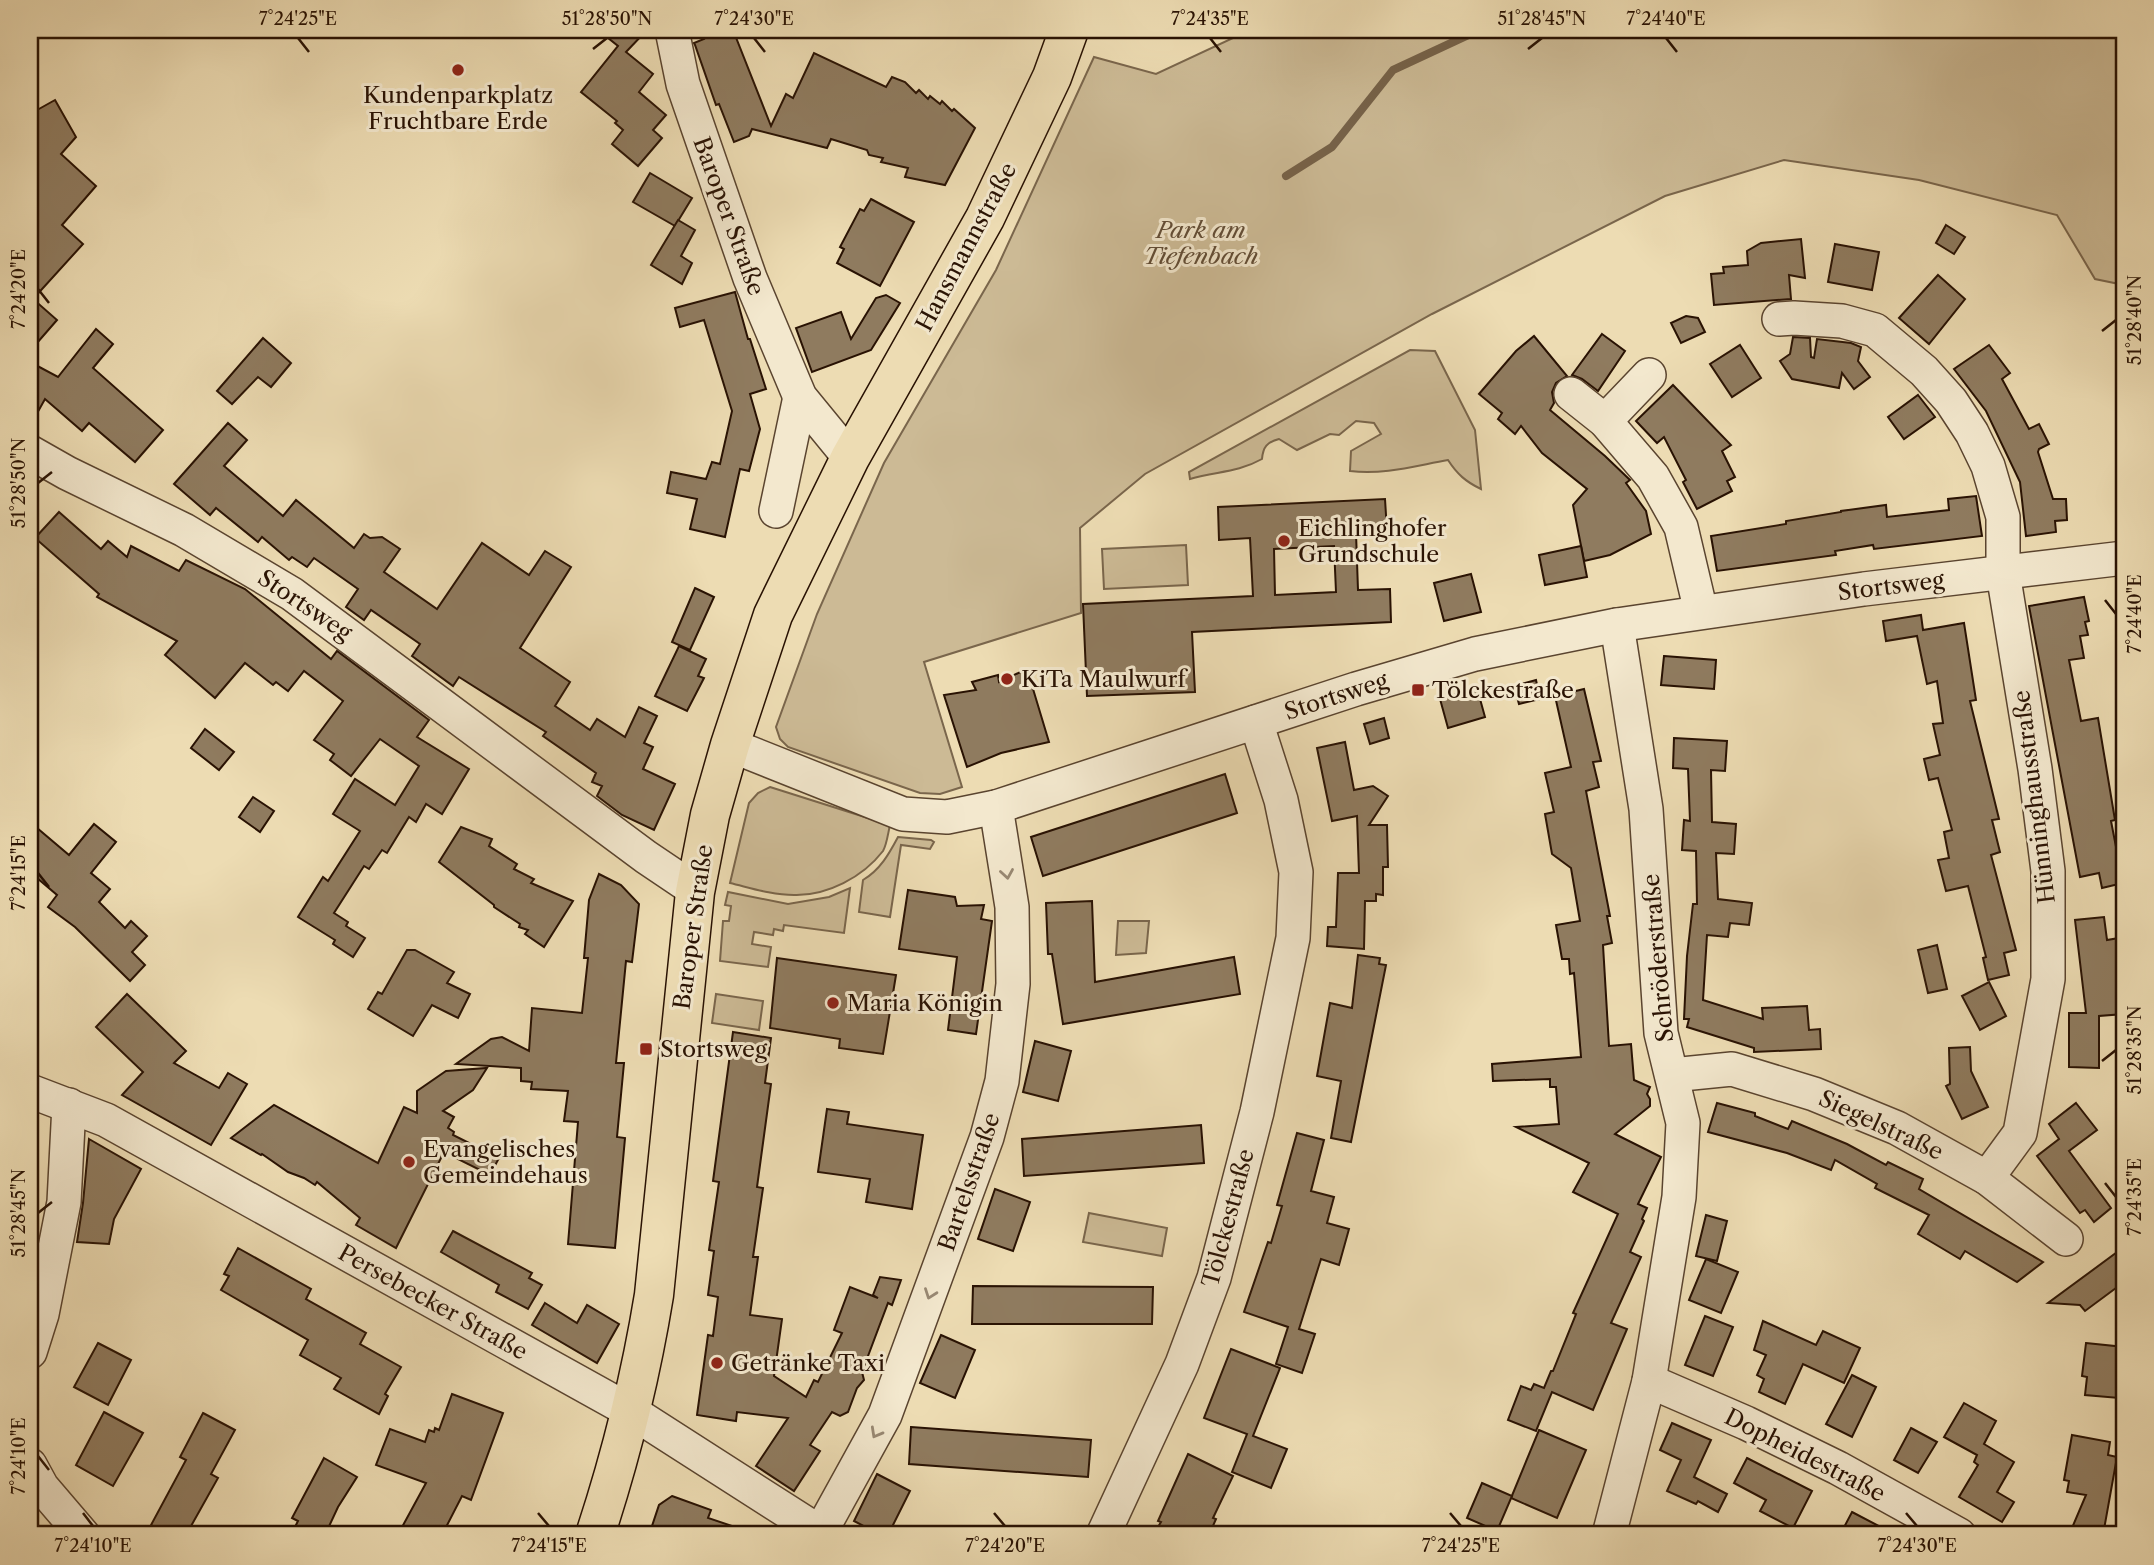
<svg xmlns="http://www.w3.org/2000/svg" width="2154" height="1565" font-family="'Libre Caslon Text',serif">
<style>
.green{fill:#ccba95;stroke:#7a664c;stroke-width:2}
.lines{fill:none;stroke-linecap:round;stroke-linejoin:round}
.stream{stroke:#766249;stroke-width:8}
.building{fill:#8f7b5f;stroke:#291203;stroke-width:2;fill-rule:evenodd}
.minor-casing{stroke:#5a442f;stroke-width:36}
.major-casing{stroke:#291203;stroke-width:41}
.minor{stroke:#f3e8ce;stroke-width:33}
.major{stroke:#eddcb3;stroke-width:38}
.oneway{stroke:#988873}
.ticks{fill:none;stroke:#291203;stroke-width:2.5}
.poi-dot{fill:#8f2418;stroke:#f3e8ce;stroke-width:2.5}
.labels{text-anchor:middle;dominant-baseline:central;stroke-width:6;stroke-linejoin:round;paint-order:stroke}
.poi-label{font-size:23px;fill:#291203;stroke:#f3e8ce;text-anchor:start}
.street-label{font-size:23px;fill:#291203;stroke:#f3e8ce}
.park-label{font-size:23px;font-style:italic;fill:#624d36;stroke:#f3e8ce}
.neatline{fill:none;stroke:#291203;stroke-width:2.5}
.ticks-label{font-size:18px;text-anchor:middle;fill:#291203}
</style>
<rect width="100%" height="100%" fill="#eddcb3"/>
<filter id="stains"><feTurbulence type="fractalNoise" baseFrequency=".00286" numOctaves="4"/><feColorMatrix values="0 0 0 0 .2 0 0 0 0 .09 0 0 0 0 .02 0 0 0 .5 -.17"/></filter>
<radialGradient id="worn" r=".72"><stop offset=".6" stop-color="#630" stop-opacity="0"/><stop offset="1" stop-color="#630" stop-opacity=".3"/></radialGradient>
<g class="green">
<polygon points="1250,30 2124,30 2124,285 2095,279 2057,215 1919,180 1784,160 1665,196 1432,314 1145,474 1080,528 1081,613 924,662 962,787 940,794 920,793 788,747 780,739 776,727 817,614 884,463 996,270 1094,57 1156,74"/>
<path d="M1410,350l25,1 40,79 6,59c-15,-7 -24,-15 -33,-29 -34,6 -64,15 -98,11l1,-20 30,-17 -7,-11 -18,-2 -17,14 -9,-1 -33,16 -18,-11c-12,3 -16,8 -17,20 -25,14 -45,12 -72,20l-1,-7z"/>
<polygon points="1186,545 1188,585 1104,589 1102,549"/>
<path d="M770,787l120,38c-2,8 -3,19 -7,26 -20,26 -56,45 -89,44 -22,0 -43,-7 -64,-12l19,-80 9,-10z"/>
<path d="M898,837l33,3 3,2 -4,7 -29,-4 -11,72 -31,-5 4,-32c17,-10 26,-26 35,-43z"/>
<polygon points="850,888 844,933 784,925 783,931 774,929 773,935 754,932 752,944 771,947 768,967 720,961 723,921 729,921 731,906 725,905 728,892 788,904 829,897"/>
<polygon points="1118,921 1149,921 1146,953 1116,955"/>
<polygon points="716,994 763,1001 759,1030 712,1023"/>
<polygon points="1089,1213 1167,1228 1162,1256 1083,1242"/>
</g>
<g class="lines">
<polyline class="stream" points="1286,176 1332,147 1393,70 1479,30"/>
</g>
<g class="building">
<polygon points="598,30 647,30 626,52 653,74 639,92 666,115 653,130 662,138 638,166 612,144 623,130 615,123 617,121 581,92 618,46"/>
<polygon points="701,30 733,30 771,126 786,94 793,98 814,53 886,87 892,77 905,82 916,93 919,90 928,99 930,96 940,104 942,101 952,111 954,109 975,128 945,185 905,177 908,168 881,162 883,158 869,155 867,150 831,139 827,148 752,129 749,136 734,142 719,104 716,105 695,45 694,43 704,39"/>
<polygon points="55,100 76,137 61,154 96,186 62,225 83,244 33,299 57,320 30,351 30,114"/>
<polygon points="650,173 692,198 675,226 633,202"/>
<polygon points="871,199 914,222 880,286 837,263 844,249 840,247 860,209 864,211"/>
<polygon points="678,220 695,230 681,256 692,263 682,284 651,265"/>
<polygon points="1946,225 1965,237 1954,254 1936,243"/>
<polygon points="1801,239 1805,278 1789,275 1791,299 1714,305 1711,274 1724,273 1723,267 1748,265 1747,251 1761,243"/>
<polygon points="1835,244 1879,252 1872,290 1828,282"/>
<polygon points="1938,275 1965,299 1929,344 1899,318"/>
<polygon points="735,292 748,339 750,339 766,389 750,394 760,429 749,471 740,469 725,537 690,529 697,499 667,493 671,472 706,479 712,462 720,464 732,411 704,320 680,327 675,308"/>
<polygon points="886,295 900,303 871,350 812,372 796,328 841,312 851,339 876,298"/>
<polygon points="1686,316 1698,318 1705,332 1681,343 1671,323"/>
<polygon points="96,329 113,344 93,368 163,430 135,462 89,423 82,431 45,399 30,426 30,362 58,377"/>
<polygon points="1602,334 1625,351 1598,391 1582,379 1572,375"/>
<polygon points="1534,336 1567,376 1556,383 1552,392 1554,403 1550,410 1605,456 1630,480 1626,483 1646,511 1651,534 1610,555 1584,561 1573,505 1587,489 1542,453 1521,426 1515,434 1498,419 1502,413 1479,394 1516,351"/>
<polygon points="1793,337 1810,338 1811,357 1814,358 1817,339 1851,343 1861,347 1858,361 1870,377 1854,389 1842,373 1839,388 1792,379 1780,361 1790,354"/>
<polygon points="263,338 291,363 271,387 258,377 232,404 217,391"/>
<polygon points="1740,345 1761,378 1732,397 1710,364"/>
<polygon points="1989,345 2010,373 2002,379 2029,429 2039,424 2049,444 2039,449 2038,452 2053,499 2066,499 2067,520 2055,521 2056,532 2026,536 2020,482 1986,411 1954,369"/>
<polygon points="1673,385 1731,445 1722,451 1735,477 1727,481 1732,491 1697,509 1683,482 1686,480 1664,437 1657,443 1636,421"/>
<polygon points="1918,395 1935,417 1904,439 1888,417"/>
<polygon points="228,423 247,440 224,466 283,516 296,500 354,548 364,534 370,538 382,537 400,549 384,572 437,609 482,543 529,575 545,551 571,567 520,648 570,682 555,706 590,730 597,719 625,737 639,707 657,716 644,743 653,747 643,769 675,784 654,830 622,815 597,796 602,786 592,782 596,773 543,736 546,732 459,677 453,686 412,656 420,644 371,610 364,620 346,607 358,589 314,558 307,567 292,557 289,560 262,537 258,542 216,508 210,515 174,484"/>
<polygon points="1976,496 1982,536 1874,549 1873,545 1835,551 1836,555 1717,571 1711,536 1786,524 1786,521 1841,512 1841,511 1886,505 1887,517 1949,510 1948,499"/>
<path d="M1385,499l2,32 -31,2 2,57 32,-1 1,33 -199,10 3,60 -108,4 -4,-92 170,-8 -3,-58 -31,2 -1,-33zM1334,546l2,46 -61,3 -1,-46z"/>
<polygon points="59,512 101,549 108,541 127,557 131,546 179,571 186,560 245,589 331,659 337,651 429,720 417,737 469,769 442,814 426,804 416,822 409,817 387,853 382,850 369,869 364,866 334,913 348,922 346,926 365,938 353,957 333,944 335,940 298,917 323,877 328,881 360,831 333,814 355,779 395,805 419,766 380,739 351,776 330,760 334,754 314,740 343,701 304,671 288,691 276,682 273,685 245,663 215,698 165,655 177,641 97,597 99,594 35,538"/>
<polygon points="1581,546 1587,577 1545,585 1539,555"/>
<polygon points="1471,574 1481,612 1444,621 1434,583"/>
<polygon points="695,588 714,597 690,650 672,642"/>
<polygon points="2084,597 2089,621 2085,622 2088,635 2080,636 2084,658 2069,660 2081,721 2098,718 2115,820 2111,821 2123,883 2102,888 2099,873 2080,877 2029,606"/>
<polygon points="1921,615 1923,630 1964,623 1976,700 1970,701 1999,819 1992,820 2000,852 1991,855 2016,950 2004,953 2009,975 1988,980 1983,958 1986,957 1968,886 1946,891 1938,860 1949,858 1944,832 1952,830 1938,778 1929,780 1924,759 1940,755 1933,724 1943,723 1937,681 1927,684 1917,636 1886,641 1883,621"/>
<polygon points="679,646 706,659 698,676 704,678 687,711 655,696"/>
<polygon points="1664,656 1716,660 1714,689 1661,685"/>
<polygon points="1027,669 1049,742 1001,753 967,767 944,695 976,690 972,682 998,675 999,682"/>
<polygon points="1536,680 1540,699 1519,704 1514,686"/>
<polygon points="1477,688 1485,717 1448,728 1440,699"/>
<polygon points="1584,689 1601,761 1593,762 1599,787 1586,791 1610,916 1607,916 1612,943 1603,945 1609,1046 1631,1044 1634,1080 1650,1087 1647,1094 1650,1099 1650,1106 1615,1134 1661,1157 1638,1204 1647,1208 1642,1219 1644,1221 1630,1252 1641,1257 1611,1323 1627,1329 1593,1410 1552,1392 1536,1431 1508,1420 1521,1386 1531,1390 1534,1384 1544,1388 1551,1371 1553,1371 1576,1314 1573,1313 1618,1214 1573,1192 1589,1163 1516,1127 1559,1124 1556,1087 1550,1087 1550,1079 1493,1081 1492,1064 1581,1057 1574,973 1570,974 1569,959 1562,959 1556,925 1580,921 1571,868 1552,854 1545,814 1554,812 1545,773 1571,767 1555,696"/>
<polygon points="1384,718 1389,738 1370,744 1364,724"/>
<polygon points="205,729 234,752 219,770 191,748"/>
<polygon points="1674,738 1727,741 1725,771 1711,770 1712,822 1736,824 1734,854 1716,853 1718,899 1752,903 1749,925 1730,923 1728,937 1707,935 1703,1000 1763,1019 1762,1008 1807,1006 1809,1030 1820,1029 1821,1049 1754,1052 1754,1048 1687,1027 1689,1019 1684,1019 1687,956 1693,904 1697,904 1696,851 1682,850 1684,820 1690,821 1688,769 1673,768"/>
<polygon points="1345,742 1354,790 1373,786 1388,796 1369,825 1387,825 1388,867 1383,867 1383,895 1376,894 1376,901 1365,901 1364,949 1327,946 1328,927 1336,927 1338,873 1359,873 1357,816 1332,821 1317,748"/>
<polygon points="1225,774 1237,813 1043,876 1031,837"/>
<polygon points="253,797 274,811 260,832 239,817"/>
<polygon points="30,822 69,855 94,824 116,842 91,873 110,889 99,902 125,928 131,921 147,936 132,952 145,965 130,981 75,927 48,907 57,895 30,872"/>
<polygon points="461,827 492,839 489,846 517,864 514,869 534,879 531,883 573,901 544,947 525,934 528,930 519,927 520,924 494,907 494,905 439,862"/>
<polygon points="599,874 621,885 639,904 632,962 626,961 616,1063 624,1063 617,1137 625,1138 615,1248 568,1244 578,1122 564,1121 568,1091 531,1089 532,1082 521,1081 521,1068 456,1064 491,1039 502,1037 529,1051 532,1008 582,1013 588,958 584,958 589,900"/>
<polygon points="908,890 955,897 957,906 984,905 981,919 992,921 976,1034 948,1030 957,957 899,949"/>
<polygon points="1092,901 1095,982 1234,957 1240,994 1063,1024 1052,954 1048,954 1046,903"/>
<polygon points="2104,917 2107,940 2119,938 2121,954 2124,954 2124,1014 2099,1016 2099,1068 2069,1067 2069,1013 2086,1013 2075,920"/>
<polygon points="1937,945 1947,989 1928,993 1918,950"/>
<polygon points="407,950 415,950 454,972 447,983 470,994 458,1018 432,1005 413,1036 368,1009 378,992 382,994"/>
<polygon points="1358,955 1380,958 1379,964 1386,965 1351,1142 1331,1138 1341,1081 1317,1076 1330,1003 1352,1008"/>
<polygon points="777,958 896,975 883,1054 839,1048 840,1039 770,1028"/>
<polygon points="1989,982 2006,1016 1980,1030 1962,996"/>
<polygon points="127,994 186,1051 174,1063 219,1088 228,1073 247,1084 211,1145 122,1095 143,1072 96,1027"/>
<polygon points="733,1032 771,1038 765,1083 771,1084 757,1187 763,1188 753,1257 758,1257 750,1315 782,1319 774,1376 806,1397 814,1380 818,1382 842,1333 834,1330 850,1287 878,1298 873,1295 880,1277 901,1280 892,1305 888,1303 862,1372 864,1380 857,1388 848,1412 840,1416 832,1412 810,1445 820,1451 794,1491 756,1466 788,1418 737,1412 736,1421 697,1415 708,1335 713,1336 718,1297 708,1295 714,1251 709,1250 719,1182 713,1181"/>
<polygon points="1035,1041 1071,1051 1058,1101 1023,1092"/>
<polygon points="1970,1047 1971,1071 1988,1107 1962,1119 1946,1086 1950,1084 1949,1048"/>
<polygon points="487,1068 473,1090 443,1111 454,1117 448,1128 454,1132 453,1135 499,1158 490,1175 444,1152 396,1248 356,1225 360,1218 317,1182 315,1185 304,1178 288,1172 262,1154 261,1155 231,1138 274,1105 378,1163 404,1107 417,1113 417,1091 446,1071"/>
<polygon points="1717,1103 1755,1113 1755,1116 1788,1129 1792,1121 1847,1144 1886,1165 1888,1162 1923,1179 1919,1189 2043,1262 2017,1282 1965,1251 1960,1259 1918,1234 1929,1215 1875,1188 1877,1184 1835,1160 1831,1170 1787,1153 1708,1132"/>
<polygon points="2076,1103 2097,1130 2069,1151 2111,1208 2094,1222 2085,1210 2080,1213 2037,1156 2059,1139 2049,1124"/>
<polygon points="827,1109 849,1112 847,1124 923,1135 912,1209 866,1202 870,1179 818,1172"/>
<polygon points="1201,1125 1204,1163 1024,1176 1022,1139"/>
<polygon points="1297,1133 1324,1140 1311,1191 1334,1197 1327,1223 1349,1229 1339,1265 1321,1259 1299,1329 1315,1334 1302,1373 1276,1364 1288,1327 1244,1312 1268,1242 1271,1243 1282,1206 1277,1205"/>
<polygon points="89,1139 141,1169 114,1219 109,1244 77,1242 83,1203"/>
<polygon points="995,1189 1030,1202 1013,1251 978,1239"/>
<polygon points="1706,1215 1727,1221 1717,1261 1696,1256"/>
<polygon points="453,1231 532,1273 529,1278 542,1285 528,1309 496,1292 499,1285 441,1252"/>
<polygon points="2124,1247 2124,1282 2085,1311 2080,1305 2048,1303"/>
<polygon points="238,1248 311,1289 306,1299 366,1333 360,1344 401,1367 385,1394 388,1396 379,1414 334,1389 341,1378 300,1355 308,1340 221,1290 229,1276 224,1274"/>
<polygon points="1706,1259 1738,1272 1721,1313 1689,1300"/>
<polygon points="973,1286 1153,1287 1152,1324 972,1324"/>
<polygon points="545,1303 577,1323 587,1305 619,1324 597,1363 532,1325"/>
<polygon points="1705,1316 1733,1327 1713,1376 1685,1365"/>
<polygon points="1763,1321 1816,1345 1823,1331 1860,1348 1844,1383 1803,1364 1785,1404 1759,1392 1764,1379 1757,1375 1766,1355 1754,1350"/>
<polygon points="941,1335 975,1350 955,1398 920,1383"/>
<polygon points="98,1343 131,1360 108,1405 74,1387"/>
<polygon points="2086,1343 2124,1347 2119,1398 2085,1395 2087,1377 2082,1376"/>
<polygon points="1231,1349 1280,1368 1253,1436 1287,1449 1271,1488 1232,1472 1247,1434 1204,1418"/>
<polygon points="1852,1375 1876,1387 1852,1437 1826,1424"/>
<polygon points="452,1394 503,1413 471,1500 462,1496 442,1535 413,1535 401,1529 426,1483 376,1465 390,1429 425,1442 429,1430 434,1432 435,1428 439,1430"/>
<polygon points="1964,1403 1996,1421 1984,1444 2014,1462 1997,1492 2014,1502 2002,1522 1959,1497 1978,1465 1974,1462 1977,1455 1944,1437"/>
<polygon points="104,1412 143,1433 113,1486 76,1465"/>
<polygon points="203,1413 235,1430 211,1474 218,1478 186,1535 170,1535 151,1525 186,1460 180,1457"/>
<polygon points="1672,1423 1711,1440 1694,1477 1727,1494 1718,1512 1698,1501 1696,1504 1667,1491 1681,1460 1660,1450"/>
<polygon points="911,1427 1091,1440 1088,1477 909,1464"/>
<polygon points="1911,1428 1937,1442 1918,1473 1894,1460"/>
<polygon points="1539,1430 1586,1450 1557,1518 1511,1498"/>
<polygon points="2072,1435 2110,1442 2108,1455 2117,1457 2103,1535 2069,1535 2086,1495 2067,1492 2069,1481 2064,1480"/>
<polygon points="1188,1454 1233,1476 1213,1518 1216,1519 1209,1535 1175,1535 1158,1527 1161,1522 1158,1521"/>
<polygon points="324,1458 357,1477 338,1507 325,1535 291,1535 298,1521 292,1518"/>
<polygon points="1747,1458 1812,1491 1793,1528 1760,1511 1766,1500 1734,1483"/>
<polygon points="877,1474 910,1491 888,1535 881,1535 854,1521"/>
<polygon points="1482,1483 1512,1496 1497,1531 1467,1518"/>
<polygon points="672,1496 711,1510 708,1518 747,1531 747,1535 649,1535 659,1505"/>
<polygon points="1852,1512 1896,1535 1840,1535"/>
</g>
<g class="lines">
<g class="minor-casing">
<g id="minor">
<polyline points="672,30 683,84 750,278 800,397 850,458"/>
<polyline points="1779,319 1794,318 1842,321 1875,330 1924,371 1951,401 1972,433 1988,466 2003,517 2003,573 2035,769 2048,871 2048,979 2020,1133 1987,1178"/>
<polyline points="1571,394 1605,421 1653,477 1681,527 1701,612"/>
<polyline points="1605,421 1649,375"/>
<polyline points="30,452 67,473 184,530 292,594 646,857 695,890"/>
<polyline points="776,511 800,397"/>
<polyline points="730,745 903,814 947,817 996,807 1356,689 1475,654 1617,625 1864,589 2124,558"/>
<polyline points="1672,1075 1732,1069 1814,1094 1897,1128 1987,1178 2066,1239"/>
<polyline points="30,1091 106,1120 632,1412 824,1535"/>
<polyline points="30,1352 42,1314 64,1202 69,1105"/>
<polyline points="1649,1381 1746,1423 1838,1468 1959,1535"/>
<polyline points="30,1465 42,1487 83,1535"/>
<polyline points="820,1533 885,1415 987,1137 1002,1081 1013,984 1012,907 996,807"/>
<polyline points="1103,1535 1182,1364 1214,1278 1257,1112 1293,938 1296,872 1281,800 1256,722"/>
<polyline points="1609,1535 1649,1381 1679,1197 1683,1123 1661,1033 1646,809 1617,625"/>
</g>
</g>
<g class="major-casing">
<path id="major" d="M595,1535c27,-82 45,-154 59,-240l41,-403 15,-77 20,-70 43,-130 77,-157 135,-240 67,-141 17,-47"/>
</g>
<use href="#minor" class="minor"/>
<use href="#major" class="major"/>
</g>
<defs><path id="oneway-chevron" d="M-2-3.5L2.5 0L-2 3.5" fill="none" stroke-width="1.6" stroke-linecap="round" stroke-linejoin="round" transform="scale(1.75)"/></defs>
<g class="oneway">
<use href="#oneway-chevron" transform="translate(1007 874) rotate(81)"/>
<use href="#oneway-chevron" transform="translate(930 1294) rotate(110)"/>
<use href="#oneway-chevron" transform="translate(876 1433) rotate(119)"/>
</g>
<path class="ticks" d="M298,38l11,14M754,38l11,14M1210,38l11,14M1666,38l11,14M593,49l14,-11M1528,49l14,-11M38,289l11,14M2102,331l14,-11M38,483l14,-11M2105,600l11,14M38,873l11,14M2102,1061l14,-11M2105,1183l11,14M38,1213l14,-11M38,1456l11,14M83,1513l10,13M538,1513l11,13M994,1513l11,13M1450,1513l11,13M1906,1513l11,13"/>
<g class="poi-dot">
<circle cx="458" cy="70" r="7"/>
<circle cx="1284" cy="541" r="7"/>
<circle cx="1007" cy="679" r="7"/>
<rect x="1411" y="683" width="14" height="14" rx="3.5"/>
<circle cx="833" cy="1003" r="7"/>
<rect x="639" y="1042" width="14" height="14" rx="3.5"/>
<circle cx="409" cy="1162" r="7"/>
<circle cx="717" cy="1363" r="7"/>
</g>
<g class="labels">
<g class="poi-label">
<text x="458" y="95" text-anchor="middle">Kundenparkplatz<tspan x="458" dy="26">Fruchtbare Erde</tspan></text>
<text x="1298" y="528">Eichlinghofer<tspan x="1298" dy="26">Grundschule</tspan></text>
<text x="1021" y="679">KiTa Maulwurf</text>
<text x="1432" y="690">Tölckestraße</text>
<text x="847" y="1003">Maria Königin</text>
<text x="660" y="1049">Stortsweg</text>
<text x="423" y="1149">Evangelisches<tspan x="423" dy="26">Gemeindehaus</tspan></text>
<text x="731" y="1363">Getränke Taxi</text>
</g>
<g class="street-label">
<text transform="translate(729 216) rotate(70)">Baroper Straße</text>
<text transform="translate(966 247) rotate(-62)">Hansmannstraße</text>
<text transform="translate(1891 586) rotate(-7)">Stortsweg</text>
<text transform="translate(305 605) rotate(34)">Stortsweg</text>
<text transform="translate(1336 696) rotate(-18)">Stortsweg</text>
<text transform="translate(2034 797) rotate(-97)">Hünninghausstraße</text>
<text transform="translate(693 927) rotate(-82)">Baroper Straße</text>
<text transform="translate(1658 958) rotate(-95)">Schröderstraße</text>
<text transform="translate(1881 1125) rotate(25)">Siegelstraße</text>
<text transform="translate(969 1182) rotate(-71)">Bartelsstraße</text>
<text transform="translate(1228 1218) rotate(-75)">Tölckestraße</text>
<text transform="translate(433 1302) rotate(29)">Persebecker Straße</text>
<text transform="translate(1805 1455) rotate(27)">Dopheidestraße</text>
</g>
<g class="park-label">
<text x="1201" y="230">Park am<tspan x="1201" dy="26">Tiefenbach</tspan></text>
</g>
</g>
<rect width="2154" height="1565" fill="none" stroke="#eddcb3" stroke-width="77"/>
<rect x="38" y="38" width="2078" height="1488" class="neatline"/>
<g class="ticks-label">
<text x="298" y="25">7°24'25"E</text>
<text x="607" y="25">51°28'50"N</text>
<text x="754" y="25">7°24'30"E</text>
<text x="1210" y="25">7°24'35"E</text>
<text x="1542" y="25">51°28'45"N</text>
<text x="1666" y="25">7°24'40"E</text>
<text transform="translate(19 289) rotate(-90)" y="6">7°24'20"E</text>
<text transform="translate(2135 320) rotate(-90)" y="6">51°28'40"N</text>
<text transform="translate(19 483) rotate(-90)" y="6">51°28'50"N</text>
<text transform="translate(2135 614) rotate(-90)" y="6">7°24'40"E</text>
<text transform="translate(19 873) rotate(-90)" y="6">7°24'15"E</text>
<text transform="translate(2135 1050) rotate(-90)" y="6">51°28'35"N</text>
<text transform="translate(2135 1197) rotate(-90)" y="6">7°24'35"E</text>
<text transform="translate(19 1213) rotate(-90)" y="6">51°28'45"N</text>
<text transform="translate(19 1456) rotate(-90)" y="6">7°24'10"E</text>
<text x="93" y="1552">7°24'10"E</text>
<text x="549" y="1552">7°24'15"E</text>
<text x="1005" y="1552">7°24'20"E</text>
<text x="1461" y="1552">7°24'25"E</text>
<text x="1917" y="1552">7°24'30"E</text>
</g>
<rect width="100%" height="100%" filter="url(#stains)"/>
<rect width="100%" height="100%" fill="url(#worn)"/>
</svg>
